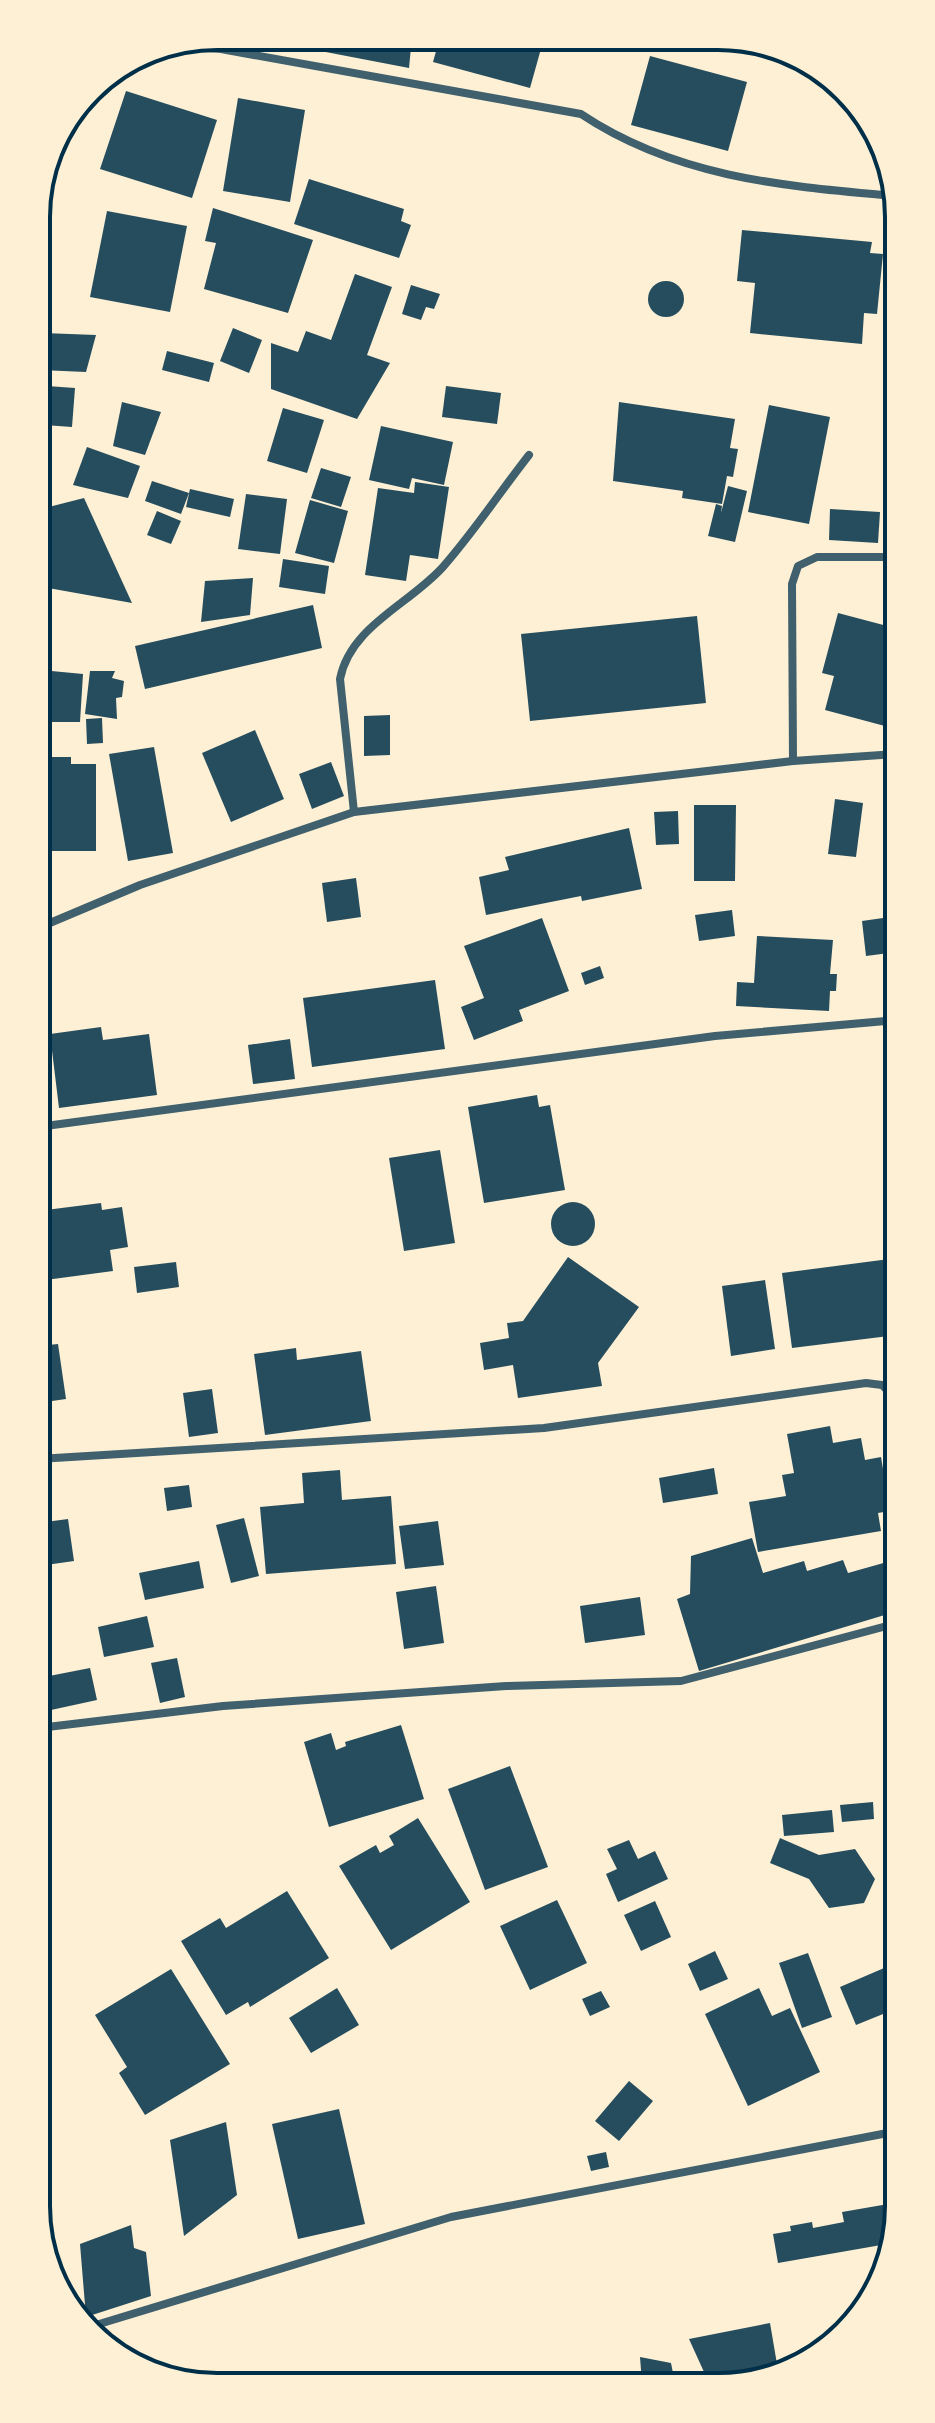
<svg xmlns="http://www.w3.org/2000/svg" width="935" height="2423" font-family="'Crimson Pro',serif">
<style>
.water{fill:#669bbc}
.building{fill:#264d5e}
.lines{fill:none;stroke-linecap:round;stroke-linejoin:round}
.minor{stroke:#3f606c;stroke-width:8}
.rim{fill:none;stroke:#003049;stroke-width:4}
</style>
<rect width="100%" height="100%" fill="#fdf0d5"/>
<polygon class="water" points="639,39 754,40 763,44 686,48"/>
<g class="building">
<polygon points="253,36 412,37 409,68 253,38"/>
<polygon points="440,37 544,38 530,88 433,62"/>
<polygon points="650,56 747,82 728,151 631,125"/>
<polygon points="126,91 217,120 192,198 100,169"/>
<polygon points="238,98 305,110 290,202 223,191"/>
<polygon points="44,176 39,246 36,246 36,205"/>
<polygon points="309,179 404,209 401,221 411,225 399,258 294,224"/>
<polygon points="213,208 313,240 288,313 204,289 216,243 205,241"/>
<polygon points="107,211 187,226 170,312 90,297"/>
<polygon points="742,230 872,242 870,253 883,254 877,314 864,313 862,344 750,333 755,283 737,281"/>
<polygon points="355,274 392,287 367,355 390,363 357,419 271,389 271,343 298,352 306,331 331,340"/>
<circle cx="666" cy="299" r="18"/>
<polygon points="411,285 440,294 434,309 426,307 421,320 402,314"/>
<polygon points="233,328 262,340 249,373 220,361"/>
<polygon points="43,333 96,335 86,372 40,370"/>
<polygon points="167,351 214,363 209,382 162,370"/>
<polygon points="47,386 75,388 72,427 44,425"/>
<polygon points="446,386 501,393 497,424 442,417"/>
<polygon points="122,402 161,412 145,455 113,446"/>
<polygon points="619,402 735,419 730,448 738,449 733,477 727,476 722,504 682,498 683,491 613,481"/>
<polygon points="769,405 830,417 809,524 748,512"/>
<polygon points="283,408 324,420 307,473 267,461"/>
<polygon points="381,426 453,442 444,485 412,478 409,489 369,480"/>
<polygon points="87,447 140,466 128,498 73,485"/>
<polygon points="37,468 47,473 39,504 37,503"/>
<polygon points="321,468 351,477 341,507 311,498"/>
<polygon points="152,481 189,493 181,514 145,501"/>
<polygon points="415,482 449,487 438,559 410,555 406,581 365,575 378,488 414,493"/>
<polygon points="728,486 747,491 735,542 708,536 716,504 722,506 721,513"/>
<polygon points="190,489 234,499 230,517 186,507"/>
<polygon points="246,494 287,499 280,554 238,549"/>
<polygon points="84,498 132,603 37,586 37,510"/>
<polygon points="310,500 348,511 334,563 295,553"/>
<polygon points="830,509 880,512 878,543 829,540"/>
<polygon points="157,511 181,521 171,544 147,535"/>
<polygon points="283,559 329,566 325,594 279,587"/>
<polygon points="253,578 250,615 201,622 205,581"/>
<polygon points="313,605 322,648 145,689 135,646"/>
<polygon points="838,613 891,627 886,645 896,647 896,729 825,710 834,676 822,673"/>
<polygon points="697,616 706,703 530,721 521,634"/>
<polygon points="41,670 83,674 80,722 44,722"/>
<polygon points="90,671 115,671 112,678 124,681 122,697 116,698 117,719 85,714"/>
<polygon points="390,715 390,755 364,756 364,716"/>
<polygon points="102,718 103,743 87,744 86,719"/>
<polygon points="255,730 284,799 231,822 202,753"/>
<polygon points="154,747 173,853 128,861 109,754"/>
<polygon points="37,757 71,757 71,764 96,764 96,851 37,851"/>
<polygon points="331,762 344,796 312,809 299,774"/>
<polygon points="835,799 863,803 856,857 828,854"/>
<polygon points="694,805 736,805 735,881 694,881"/>
<polygon points="678,811 679,844 656,845 654,812"/>
<polygon points="629,828 642,889 582,901 581,896 486,915 479,877 509,870 505,857"/>
<polygon points="356,878 361,917 327,922 322,883"/>
<polygon points="732,910 735,936 699,941 695,915"/>
<polygon points="897,916 897,952 866,956 862,921"/>
<polygon points="542,918 569,991 519,1010 523,1021 474,1040 461,1007 484,998 464,946"/>
<polygon points="757,936 833,940 830,974 837,974 836,991 830,991 829,1011 736,1006 737,982 754,983"/>
<polygon points="600,966 604,978 585,985 581,973"/>
<polygon points="435,980 445,1049 312,1067 303,998"/>
<polygon points="101,1027 103,1040 149,1034 157,1095 59,1108 50,1034"/>
<polygon points="290,1039 295,1079 253,1084 248,1045"/>
<polygon points="537,1095 539,1107 550,1105 565,1190 484,1203 468,1107"/>
<polygon points="440,1150 455,1243 404,1251 389,1158"/>
<circle cx="573" cy="1224" r="22"/>
<polygon points="101,1203 102,1210 122,1207 128,1247 110,1250 113,1271 38,1281 38,1211"/>
<polygon points="568,1257 639,1307 598,1363 602,1386 518,1398 513,1365 484,1370 480,1343 509,1338 507,1323 523,1321"/>
<polygon points="897,1258 897,1335 792,1348 782,1273"/>
<polygon points="176,1262 179,1287 137,1293 134,1267"/>
<polygon points="765,1280 775,1349 731,1356 722,1286"/>
<polygon points="58,1344 66,1399 38,1403 38,1346"/>
<polygon points="296,1348 297,1360 361,1351 371,1421 265,1435 254,1354"/>
<polygon points="212,1389 218,1433 189,1437 183,1393"/>
<polygon points="830,1426 833,1443 861,1438 865,1460 881,1457 890,1511 878,1513 881,1531 758,1552 749,1502 786,1496 782,1475 794,1473 787,1434"/>
<polygon points="714,1468 718,1494 663,1503 659,1478"/>
<polygon points="340,1470 342,1500 391,1496 396,1564 266,1574 260,1507 304,1503 302,1473"/>
<polygon points="189,1485 192,1507 167,1511 164,1488"/>
<polygon points="244,1518 259,1576 231,1583 216,1525"/>
<polygon points="68,1519 74,1561 39,1566 38,1523"/>
<polygon points="438,1521 444,1565 405,1569 399,1526"/>
<polygon points="752,1538 763,1573 804,1561 807,1571 843,1560 848,1573 887,1562 898,1596 898,1611 699,1671 677,1599 690,1594 691,1556"/>
<polygon points="199,1561 204,1588 145,1600 139,1573"/>
<polygon points="436,1586 444,1643 404,1649 396,1592"/>
<polygon points="640,1597 645,1635 585,1643 580,1606"/>
<polygon points="147,1616 154,1647 104,1657 98,1627"/>
<polygon points="177,1658 185,1697 160,1703 151,1663"/>
<polygon points="90,1668 97,1700 51,1710 44,1677"/>
<polygon points="401,1725 424,1799 329,1827 304,1742 331,1733 336,1750 346,1746 345,1742"/>
<polygon points="510,1766 548,1867 485,1890 448,1789"/>
<polygon points="873,1802 874,1819 842,1822 840,1805"/>
<polygon points="832,1810 834,1832 784,1836 782,1815"/>
<polygon points="418,1818 470,1902 391,1950 339,1866 376,1845 380,1853 394,1845 389,1836"/>
<polygon points="780,1838 819,1855 855,1849 875,1879 864,1903 829,1908 809,1879 770,1863"/>
<polygon points="629,1840 638,1859 655,1851 668,1879 618,1902 606,1874 617,1869 607,1849"/>
<polygon points="287,1891 329,1958 250,2007 248,2002 226,2015 181,1941 220,1918 226,1928"/>
<polygon points="557,1900 587,1963 530,1990 500,1926"/>
<polygon points="655,1901 671,1937 641,1951 624,1915"/>
<polygon points="715,1951 728,1979 700,1991 688,1964"/>
<polygon points="808,1953 832,2017 802,2028 779,1963"/>
<polygon points="898,1962 898,2036 888,2012 856,2025 840,1987"/>
<polygon points="171,1969 230,2064 145,2115 119,2073 127,2067 95,2015"/>
<polygon points="337,1988 359,2025 311,2053 289,2018"/>
<polygon points="759,1988 772,2016 790,2008 820,2072 748,2106 705,2014"/>
<polygon points="601,1991 610,2007 590,2016 582,1999"/>
<polygon points="629,2081 653,2101 619,2141 595,2121"/>
<polygon points="339,2109 365,2224 298,2239 272,2124"/>
<polygon points="226,2122 237,2195 184,2236 170,2140"/>
<polygon points="606,2152 609,2167 591,2171 587,2156"/>
<polygon points="894,2203 897,2220 887,2244 778,2263 773,2234 791,2231 790,2226 812,2222 813,2228 844,2222 842,2212"/>
<polygon points="131,2225 134,2248 146,2252 151,2296 86,2317 80,2244"/>
<polygon points="770,2323 778,2370 754,2383 709,2383 689,2339"/>
<polygon points="640,2357 671,2363 675,2383 642,2383"/>
</g>
<g class="lines">
<g class="minor">
<path d="M169,45l52,4 360,65c96,64 203,72 314,82"/>
<polyline points="793,761 792,584 798,566 817,557 896,557"/>
<path d="M354,812l-14,-133c10,-52 68,-74 102,-111 31,-35 58,-76 87,-113"/>
<polyline points="38,928 140,885 354,812 793,761 896,754"/>
<polyline points="38,1127 715,1036 897,1020"/>
<polyline points="38,1459 544,1428 866,1383 882,1385 897,1400"/>
<polyline points="39,1728 223,1706 506,1686 681,1681 898,1623"/>
<polyline points="39,2188 48,2258"/>
<polyline points="86,2328 451,2217 898,2131"/>
</g>
</g>
<path d="M0 0H935V2423H0ZM217 50H718A167 167 0 0 1 885 217V2206A167 167 0 0 1 718 2373H217A167 167 0 0 1 50 2206V217A167 167 0 0 1 217 50Z" fill="#fdf0d5" fill-rule="evenodd"/>
<path class="rim" d="M217 50H718A167 167 0 0 1 885 217V2206A167 167 0 0 1 718 2373H217A167 167 0 0 1 50 2206V217A167 167 0 0 1 217 50Z"/>
</svg>
